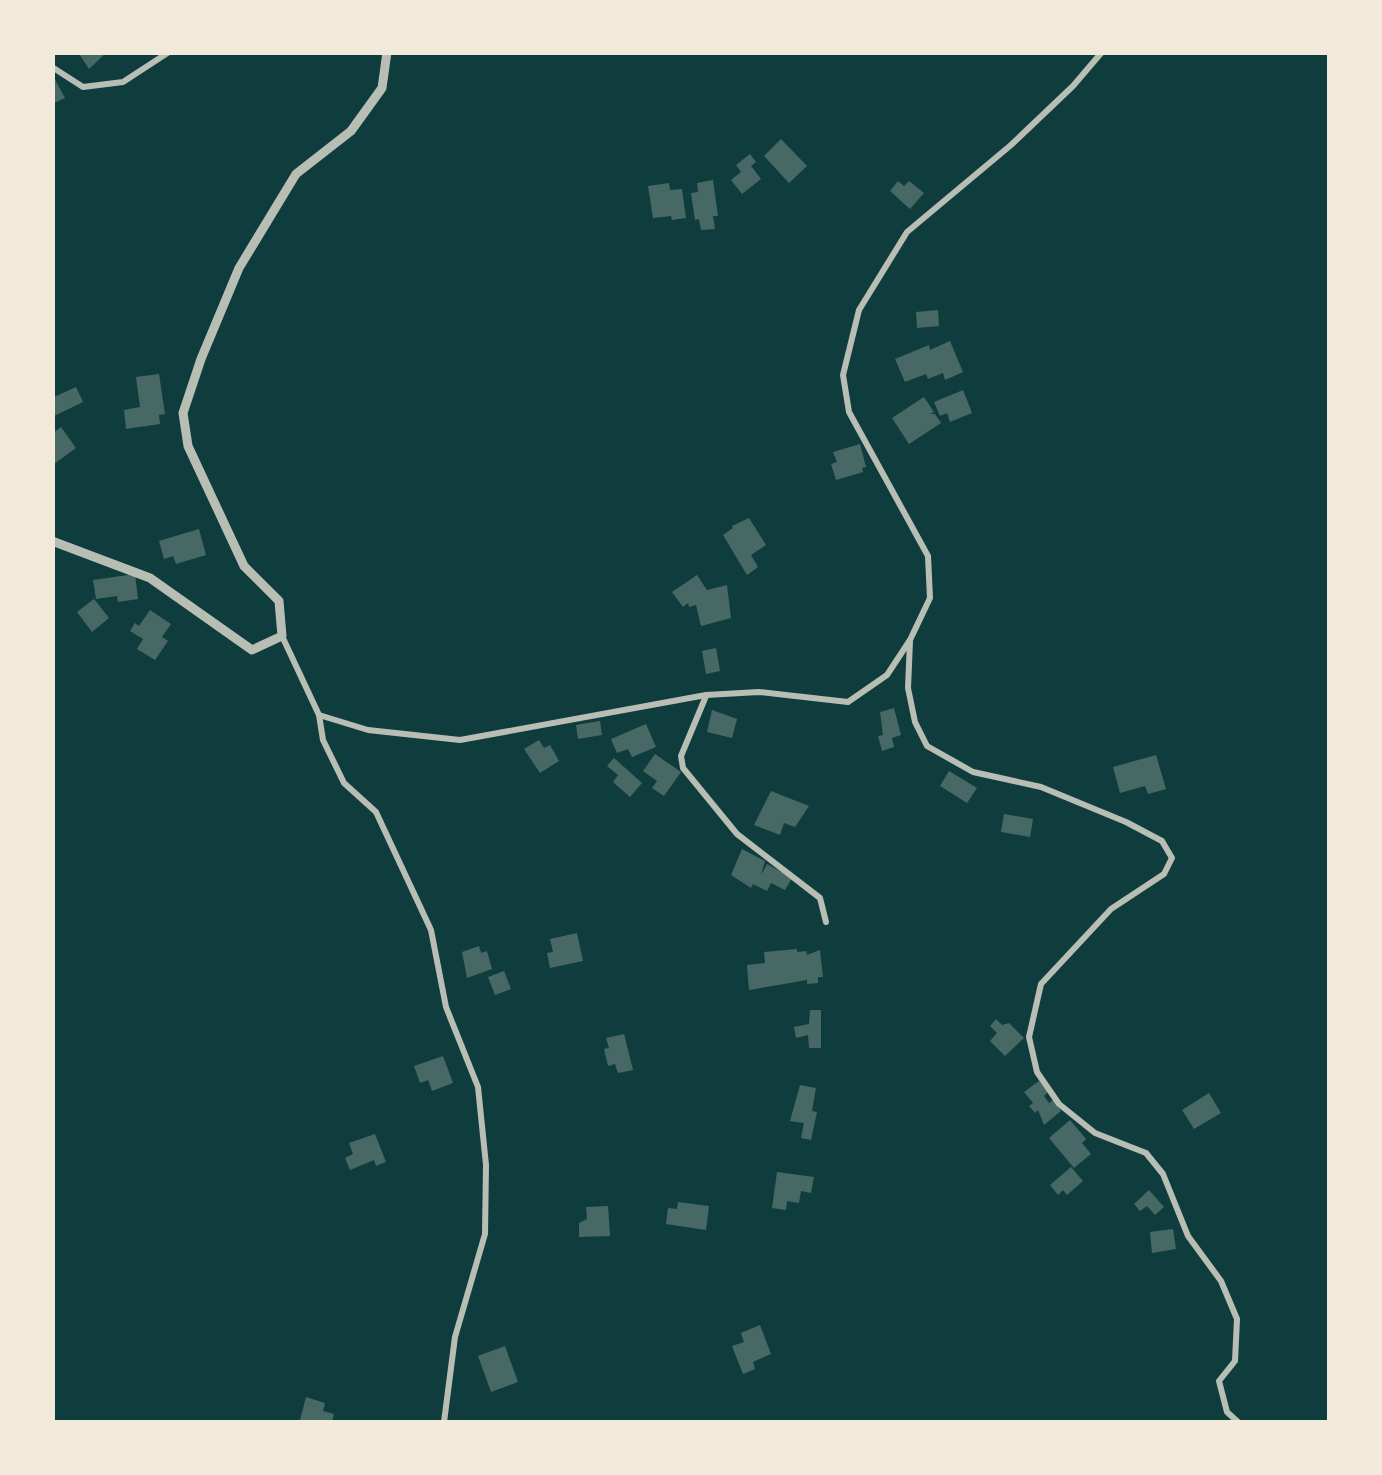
<svg xmlns="http://www.w3.org/2000/svg" width="1382" height="1475" font-family="'Sofia Sans Condensed',sans-serif">
<style>
.building{fill:#486865}
.lines{fill:none;stroke-linecap:round;stroke-linejoin:round}
.minor{stroke:#b8beb3;stroke-width:6}
.tertiary{stroke:#b8beb3;stroke-width:9}
</style>
<rect width="100%" height="100%" fill="#0f3d3e"/>
<g class="building">
<polygon points="78,52 107,52 89,69"/>
<polygon points="52,74 65,98 52,104"/>
<polygon points="781,139 807,166 789,183 764,156"/>
<polygon points="750,154 756,162 751,166 761,179 742,194 731,180 741,172 736,165"/>
<polygon points="713,180 718,216 713,216 715,229 701,230 699,219 695,220 691,193 698,192 697,183"/>
<polygon points="898,181 904,186 909,181 924,193 910,209 890,191"/>
<polygon points="669,183 670,190 682,189 686,218 672,220 671,216 653,218 648,186"/>
<polygon points="938,310 939,326 917,328 916,312"/>
<polygon points="950,341 963,372 945,380 943,373 928,379 926,374 905,382 895,359 929,345 930,350"/>
<polygon points="159,374 165,414 159,415 160,424 126,429 124,410 140,407 136,377"/>
<polygon points="76,387 83,402 52,417 52,398"/>
<polygon points="963,390 972,413 950,422 947,413 940,416 934,402"/>
<polygon points="924,397 934,412 930,414 935,414 941,423 909,444 892,418"/>
<polygon points="61,427 76,448 54,464 52,434"/>
<polygon points="860,444 866,467 862,468 863,472 836,480 831,464 837,462 833,452"/>
<polygon points="749,518 766,545 751,555 758,567 747,575 723,535 733,528 732,526"/>
<polygon points="199,529 206,555 176,564 173,556 164,559 159,541"/>
<polygon points="135,574 138,599 118,602 117,596 96,599 93,580"/>
<polygon points="697,575 707,590 727,585 731,618 701,626 696,605 689,607 688,603 683,607 672,592"/>
<polygon points="94,599 109,618 92,632 77,612"/>
<polygon points="150,610 171,624 162,637 168,641 155,660 137,649 143,639 130,631 135,623 139,626"/>
<polygon points="716,648 720,671 706,674 702,651"/>
<polygon points="894,708 901,735 892,738 894,747 882,751 878,736 883,735 880,712"/>
<polygon points="712,710 737,719 732,738 707,732"/>
<polygon points="600,721 602,735 578,739 576,725"/>
<polygon points="646,724 656,747 632,757 628,749 617,753 611,739"/>
<polygon points="539,740 544,748 550,745 559,761 540,773 524,749"/>
<polygon points="655,754 681,772 664,796 652,788 657,781 643,771"/>
<polygon points="1156,755 1166,789 1148,794 1145,786 1120,793 1113,767"/>
<polygon points="614,758 642,783 630,797 613,782 618,775 607,766"/>
<polygon points="949,771 977,788 967,803 940,786"/>
<polygon points="771,791 809,806 795,827 784,823 780,835 754,825"/>
<polygon points="1004,814 1033,819 1030,837 1001,832"/>
<polygon points="742,849 765,861 761,875 767,864 792,878 785,890 771,883 767,891 753,884 751,888 731,875"/>
<polygon points="577,933 583,961 550,968 547,953 553,952 550,939"/>
<polygon points="479,946 481,953 487,951 492,969 467,978 462,952"/>
<polygon points="797,949 797,952 806,951 807,955 820,950 823,977 818,977 818,983 807,984 807,980 749,990 747,965 765,963 764,952"/>
<polygon points="504,971 511,989 495,995 488,977"/>
<polygon points="810,1010 821,1010 821,1048 809,1048 808,1035 796,1038 794,1027 809,1024"/>
<polygon points="996,1019 1002,1025 1009,1023 1024,1038 1005,1056 990,1041 997,1033 990,1026"/>
<polygon points="624,1034 633,1070 618,1073 615,1064 608,1066 604,1049 609,1048 606,1038"/>
<polygon points="443,1056 453,1083 432,1091 428,1080 420,1083 414,1066"/>
<polygon points="1039,1081 1048,1092 1044,1096 1049,1103 1053,1100 1061,1111 1044,1125 1038,1110 1035,1113 1029,1106 1033,1103 1024,1092"/>
<polygon points="800,1085 816,1088 812,1111 817,1112 811,1140 801,1138 804,1123 790,1121"/>
<polygon points="1209,1093 1221,1113 1194,1129 1182,1110"/>
<polygon points="1070,1120 1086,1139 1082,1143 1091,1154 1074,1168 1049,1138"/>
<polygon points="375,1134 386,1162 376,1166 374,1160 350,1170 345,1158 353,1154 349,1143"/>
<polygon points="1071,1167 1083,1181 1067,1195 1063,1190 1058,1195 1050,1185"/>
<polygon points="777,1172 814,1177 811,1193 801,1191 799,1203 787,1201 786,1210 772,1208"/>
<polygon points="1149,1190 1164,1207 1155,1215 1147,1206 1140,1211 1134,1204"/>
<polygon points="678,1202 709,1206 706,1230 666,1224 668,1208 677,1209"/>
<polygon points="608,1206 610,1236 579,1237 579,1223 587,1219 586,1207"/>
<polygon points="1173,1229 1176,1249 1152,1253 1150,1232"/>
<polygon points="760,1325 771,1354 753,1362 755,1369 743,1374 732,1346 744,1342 741,1333"/>
<polygon points="505,1346 518,1382 491,1392 478,1356"/>
<polygon points="306,1397 325,1403 323,1411 334,1414 332,1422 300,1420"/>
</g>
<g class="lines">
<g class="minor">
<polyline points="52,67 83,87 123,82 169,52"/>
<polyline points="282,636 319,715 323,740 344,783 376,812 431,930 446,1007 478,1087 486,1165 485,1234 455,1337 444,1422"/>
<polyline points="910,641 908,688 915,722 927,746 973,772 1041,787 1126,822 1162,841 1172,858 1164,874 1111,909 1041,984 1029,1037 1037,1072 1059,1104 1095,1133 1146,1153 1163,1174 1188,1236 1221,1281 1237,1319 1235,1361 1219,1381 1227,1412 1238,1422"/>
<polyline points="706,696 681,756 683,768 737,834 820,898 826,922"/>
<polyline points="319,715 368,730 460,740 706,695 759,692 848,702 887,675 910,640 930,598 928,556 849,412 843,375 859,310 907,232 1011,145 1073,86 1102,52"/>
</g>
<polyline class="tertiary" points="52,541 150,578 252,650 282,636 279,601 244,566 188,446 183,413 201,359 239,268 296,174 351,131 382,88 387,52"/>
</g>
<rect width="1382" height="1475" fill="none" stroke="#f1e9da" stroke-width="110"/>
</svg>
